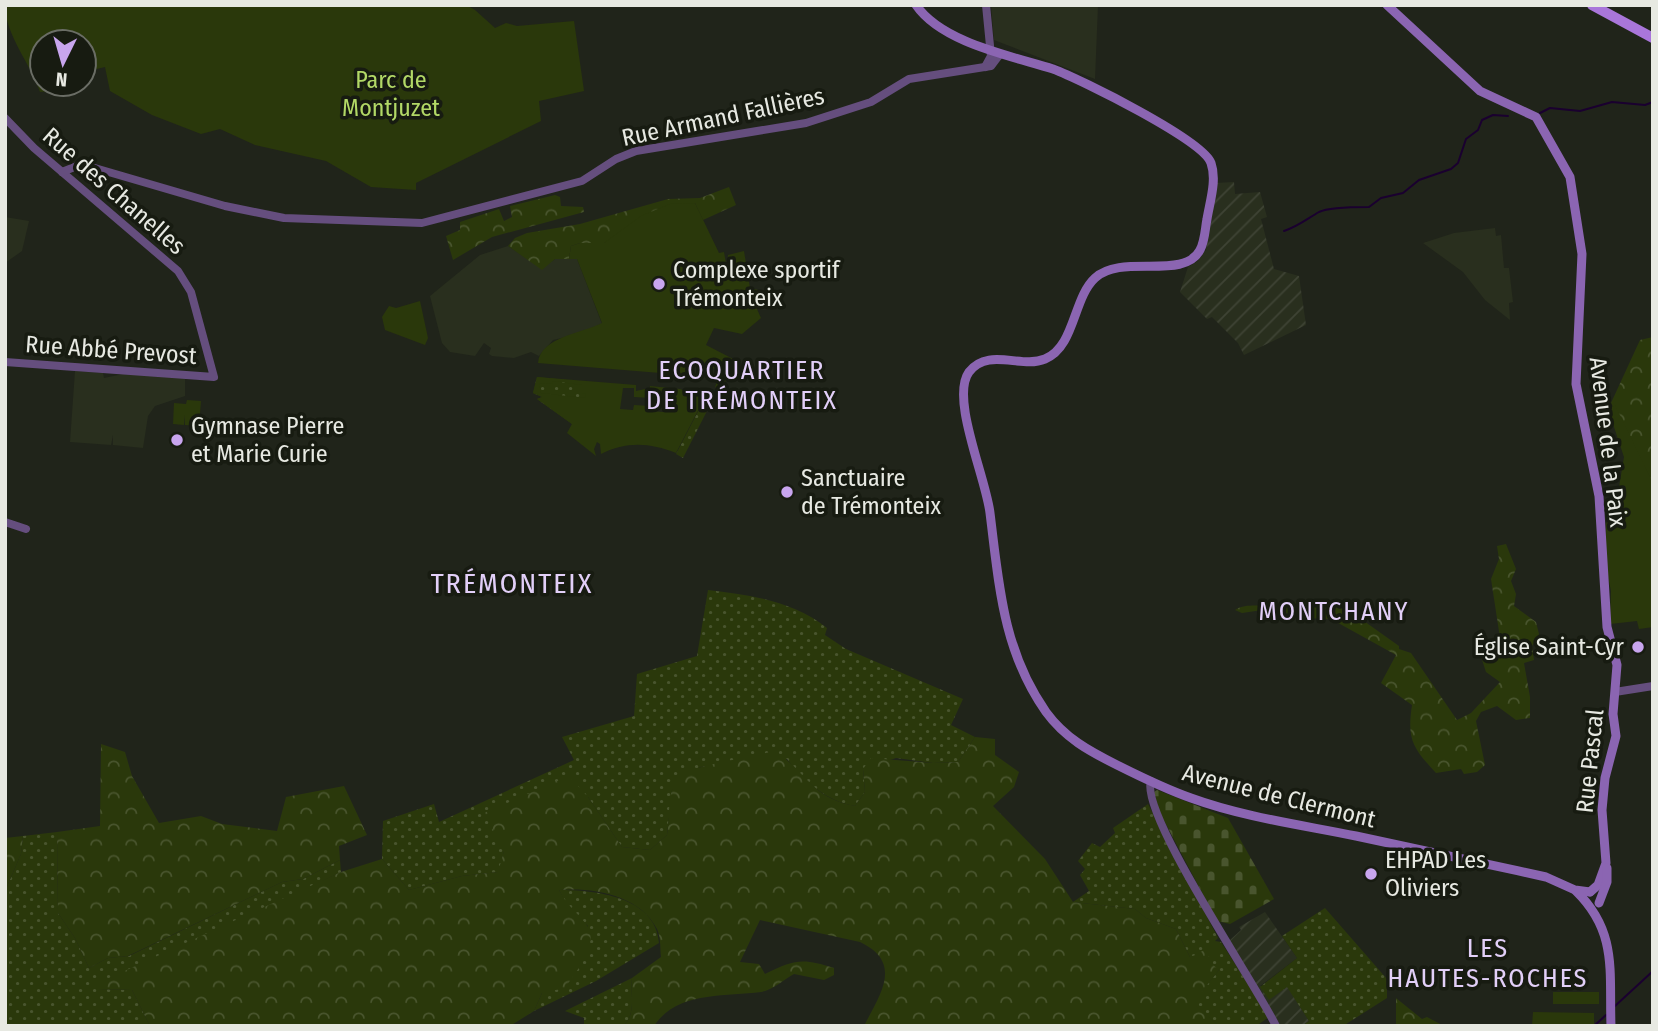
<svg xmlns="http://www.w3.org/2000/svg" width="1658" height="1031" font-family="'Fira Sans Condensed',sans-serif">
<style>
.built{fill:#292f1e}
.industrial{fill:url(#industrial-furrows)}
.grass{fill:url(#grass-dots)}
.forest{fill:url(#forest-crowns)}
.cemetery{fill:url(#cemetery-stones)}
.green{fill:#2a380b;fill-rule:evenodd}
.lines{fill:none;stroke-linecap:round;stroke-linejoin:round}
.stream{stroke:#1a002f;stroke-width:2}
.tertiary{stroke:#654e7e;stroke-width:8}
.secondary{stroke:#8b65b2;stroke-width:9}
.primary{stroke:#a976da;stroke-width:10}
.poi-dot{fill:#c8a5ee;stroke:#171b11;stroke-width:2.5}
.labels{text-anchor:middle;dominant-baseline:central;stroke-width:7;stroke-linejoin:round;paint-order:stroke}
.park-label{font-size:24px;fill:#b2d866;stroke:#171b11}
.street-label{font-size:24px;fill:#e7e9e2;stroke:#171b11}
.poi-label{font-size:24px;fill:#e7e9e2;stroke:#171b11;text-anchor:start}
.neighbourhood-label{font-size:26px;letter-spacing:2px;fill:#e2cff8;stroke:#171b11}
.quarter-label{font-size:28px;letter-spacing:2px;fill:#e2cff8;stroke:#171b11}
</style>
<defs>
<pattern id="industrial-furrows" width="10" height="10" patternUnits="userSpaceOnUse" patternTransform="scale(1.75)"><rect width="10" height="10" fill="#292f1e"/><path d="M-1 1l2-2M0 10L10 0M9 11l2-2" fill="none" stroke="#3e4334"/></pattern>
<pattern id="grass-dots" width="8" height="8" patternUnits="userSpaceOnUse" patternTransform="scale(1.75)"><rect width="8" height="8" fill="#2a380b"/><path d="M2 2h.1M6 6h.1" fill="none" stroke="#49552e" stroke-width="1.8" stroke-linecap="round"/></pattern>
<pattern id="forest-crowns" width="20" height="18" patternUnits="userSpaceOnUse" patternTransform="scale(1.75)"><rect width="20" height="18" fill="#2a380b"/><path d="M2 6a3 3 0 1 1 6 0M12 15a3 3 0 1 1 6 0" fill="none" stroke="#49552e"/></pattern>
<pattern id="cemetery-stones" width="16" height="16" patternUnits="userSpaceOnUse" patternTransform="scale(1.75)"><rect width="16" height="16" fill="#2a380b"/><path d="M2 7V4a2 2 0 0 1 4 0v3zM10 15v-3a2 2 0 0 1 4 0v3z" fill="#49552e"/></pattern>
</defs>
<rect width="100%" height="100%" fill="#20241a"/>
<g class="built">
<polygon points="991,5 1098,5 1095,79 994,40"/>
<polygon points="5,217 29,221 22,251 5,263"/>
<polygon points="1495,228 1496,236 1501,235 1504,268 1509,268 1513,302 1509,303 1510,320 1485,300 1463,272 1423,243 1454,233"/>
<polygon points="508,246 542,269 555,259 577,259 602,324 579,334 553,340 539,356 531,352 514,358 492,356 489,354 491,348 484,343 475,356 450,352 442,343 430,296 480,255"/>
<polygon points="75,371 103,373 104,378 123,374 185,378 185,396 155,406 148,416 143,448 113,445 113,435 111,445 70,442"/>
</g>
<g class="industrial">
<polygon points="1234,182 1235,194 1260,192 1267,217 1261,219 1274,269 1299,276 1306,325 1244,355 1238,343 1212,317 1207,319 1180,292 1188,267 1198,261 1206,250 1216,183"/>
<polygon points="1265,912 1297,958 1260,986 1287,986 1309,1021 1302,1026 1281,1026 1229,941 1241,930 1239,927"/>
</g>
<g class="grass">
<polygon points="537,377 597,383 572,424 537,399 542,397 533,393"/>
<polygon points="704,400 710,405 683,458 676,454"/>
<path d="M708,590c42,5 85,11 119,38l-2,7 21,14 117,50 -12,26 24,12 -17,25 -25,1 -37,-5 -33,11 2,23 -10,14c-30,-5 -50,-25 -68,-47l-87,8 -28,23 -5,45 -17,15 -28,-3 -34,-50 -84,54 -5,21 -37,4 -53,14 -27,-31 1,-38 51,-17 5,18 135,-62 -12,-23 72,-21 3,-42 60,-18z"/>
<polygon points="1148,804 1218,938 1215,941 1221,942 1269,1017 1256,1026 1219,1026 1192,1003 1219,970 1190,957 1176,929 1146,918 1135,909 1073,902 1089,891 1080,875 1085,869 1078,861 1092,843 1100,847 1115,833 1113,828"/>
<polygon points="57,832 58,913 75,938 89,968 108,958 129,956 282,882 303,879 340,860 341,872 98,989 132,990 150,1026 5,1026 5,891 21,854 23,836"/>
<path d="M559,890c35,0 97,6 100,53l-63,38 -62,30 8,-18 46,-67 -19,-17z"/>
<polygon points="1325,908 1387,979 1387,998 1343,1026 1302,1026 1309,1021 1287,987 1269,1000 1260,987 1297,958 1282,936"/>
<path d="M632,978c-2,16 5,36 -9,48h-39v-8l-19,-7z"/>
</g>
<g class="forest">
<polygon points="729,187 736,205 703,220 695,203 604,243 580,243 571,246 569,259 555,259 542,270 508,246 515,238 527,233 580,224 668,199 700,198"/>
<polygon points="555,195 560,197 561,206 583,207 584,212 492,237 453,260 446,236 460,230 460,222 499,209 504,221 512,217 510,206"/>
<polygon points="1653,337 1653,484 1611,403 1640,340"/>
<path d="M1506,544l10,25 -5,12 5,13 -2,12 22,16 3,12 -7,12 2,14 -10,3 6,34v21l-14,2 -19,-14 -16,6 -5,9 9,44 -8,7 -13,2 -3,-5 -25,4c-24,-26 -29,-34 -24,-68l-31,-22 15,-28 -65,-36 -25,-1 -37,-9 -27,4 -7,-3c11,-7 24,-3 37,-5 65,-10 77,6 127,41v3l12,4 46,67 14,-7 29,-31 -14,-10 -10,-31 24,-3 -9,-59 8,-20 -2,-13z"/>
<path d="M975,737l20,2v16l24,17 -5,15 -21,19 52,53 28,43 62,7 11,9 30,11 14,28 27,-13 2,4 -13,11 13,11 -26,33 26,23h-355c16,-32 40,-63 -4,-84l-100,-22 -20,42 19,2 6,10c30,-15 38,-16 69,-6v7l-10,5 -30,-6c-9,5 -23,17 -33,18 -37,5 -84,-1 -107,34h-31c14,-12 7,-32 9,-48l29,-21c-1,-8 0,-20 -4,-28 -17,-34 -64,-42 -98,-39 9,17 17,21 27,34 15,19 -11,49 -21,64l-23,5 -8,18 -24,15h-360l-18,-36 -34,-1 -2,-5 245,-112 41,-13 27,31 53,-14 36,-4 6,-21 -20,-38 85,-37 19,21 34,50 28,3 17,-15c3,-16 0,-47 12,-59 11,-10 77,-20 96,-25 31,20 36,47 80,55l10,-14 -2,-23 8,-11 62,5 25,-1z"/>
<polygon points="101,744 125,752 132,776 159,823 201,816 222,824 277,831 286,797 344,786 367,835 339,846 340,860 303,879 282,882 128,956 108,958 89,968 75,938 58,913 57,832 100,826"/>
<polygon points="23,836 21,854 5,891 5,838"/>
<polygon points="1396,998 1422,1019 1427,1017 1444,1026 1396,1026"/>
</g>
<polygon class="cemetery" points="1157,790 1228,818 1274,899 1230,924 1217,921 1159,811 1154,792"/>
<g class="green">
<path d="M5,5h461l9,5 20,18 11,-5 11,3 57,-5 10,70 -45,10 2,20 -125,62v7l-45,-3 -45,-26 -71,-16 -35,-16 -19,5 -49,-19 -42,-24 -5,-24 -21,5v-30h-42v42h8l1,7 -11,1c-9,-28 -35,-57 -35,-87z"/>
<path d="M695,203l24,50 5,-1 3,17 1,-14 16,-4 6,37 22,5 4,9 -24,-4 9,20 -19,16 -28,-6 -8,17 33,17 -19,27 -5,-2 6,-15 -27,-13 -9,16 -147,-12c2,-26 45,-30 64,-40l-25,-64h-8l2,-13 9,-3h24l37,-27 29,-12z"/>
<polygon points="420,301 428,338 425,345 385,330 382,317 389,306 396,308"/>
<path d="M537,377l99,8v6l9,-2 4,3 1,-6 30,3 24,10 -28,54c-26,-10 -49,-12 -75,1l-1,-10 -3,-2 -3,7 2,7 -29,-23 5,-9 -35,-25 5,-2 -9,-4zM553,381l29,4v8l4,1 -1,4 -44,-5 -2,-10 13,1zM623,388h11v9l18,1 1,-9 10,2v21l-14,-1 1,-5 -16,-1 -1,5 -13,-1z"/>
<polygon points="187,400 201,401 199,426 185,425 185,415 184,425 173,424 174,403 186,404"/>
<polygon points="1615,405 1653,483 1653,627 1639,629 1637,621 1610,624 1611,591 1606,568 1606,524 1617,499 1624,457 1608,409"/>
<rect x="1553" y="992" width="46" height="12"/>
<polygon points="1533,1012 1594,1013 1594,1026 1532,1026"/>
</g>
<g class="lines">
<g class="stream">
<polyline points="1540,113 1550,108 1580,111 1612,102 1645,105 1653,102"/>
<path d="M1284,231c13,-4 23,-12 35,-19 10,-5 40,-5 50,-5l12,-9 22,-5 16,-13 32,-11 7,-6 8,-24 12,-9 4,-10 11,-5 15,1"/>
<polyline points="1615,1006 1653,971"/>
<polyline points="1594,1026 1606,1015"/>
</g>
<g class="tertiary">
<polyline points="985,67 991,56 986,5"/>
<polyline points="5,118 34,148 178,271 191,292 214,377 5,362"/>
<polyline points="62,172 77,166 88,166 225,206 284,218 422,223 582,181 616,159 636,151 806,123 871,102 909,79 991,66 1000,54"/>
<polyline points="5,522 26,529"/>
<polyline points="1615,692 1653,686"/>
<path d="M1151,781c-12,32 106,205 125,245"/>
</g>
<g class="secondary">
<path d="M916,5c26,38 96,51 137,64 27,10 150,71 158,94 6,17 -1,38 -4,56 -2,10 -2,22 -7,31 -16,31 -78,3 -105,28 -22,20 -20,69 -50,81 -24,10 -57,-12 -76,13 -19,26 17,106 21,141 9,72 13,138 56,199 19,26 43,39 71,53 24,12 48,24 74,33 52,19 111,27 165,38 64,14 127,27 190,41l29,13 15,2"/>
<polyline points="1387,5 1480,91 1536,117 1570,177 1582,254 1576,384 1599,496 1607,627 1617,665 1613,714 1616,736 1605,778 1602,810 1606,863 1598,885 1590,892"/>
<path d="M1576,891c42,41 33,81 35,135"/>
<polyline points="1599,903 1607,882 1607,868"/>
</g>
<polyline class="primary" points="1592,5 1653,38"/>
</g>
<g class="poi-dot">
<circle cx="659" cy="284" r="7"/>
<circle cx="177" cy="440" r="7"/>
<circle cx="787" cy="492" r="7"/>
<circle cx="1638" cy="647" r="7"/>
<circle cx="1371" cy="874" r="7"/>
</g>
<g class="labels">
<g class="park-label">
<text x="391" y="80">Parc de<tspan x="391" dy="28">Montjuzet</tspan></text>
</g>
<g class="street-label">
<text transform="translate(723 117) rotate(-12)">Rue Armand Fallières</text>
<text transform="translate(114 191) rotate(41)">Rue des Chanelles</text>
<text transform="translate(111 350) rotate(4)">Rue Abbé Prevost</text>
<text transform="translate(1608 442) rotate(83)">Avenue de la Paix</text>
<text transform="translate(1590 761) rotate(-84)">Rue Pascal</text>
<text transform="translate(1279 796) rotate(14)">Avenue de Clermont</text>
</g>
<g class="poi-label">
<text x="673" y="270">Complexe sportif<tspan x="673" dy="28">Trémonteix</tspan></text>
<text x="191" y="426">Gymnase Pierre<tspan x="191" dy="28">et Marie Curie</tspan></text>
<text x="801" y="478">Sanctuaire<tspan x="801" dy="28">de Trémonteix</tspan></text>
<text x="1624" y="647" text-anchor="end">Église Saint-Cyr</text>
<text x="1385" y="860">EHPAD Les<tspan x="1385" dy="28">Oliviers</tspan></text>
</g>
<g class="neighbourhood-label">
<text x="742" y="370">ECOQUARTIER<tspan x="742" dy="30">DE TRÉMONTEIX</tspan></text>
<text x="1334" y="611">MONTCHANY</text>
<text x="1488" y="948">LES<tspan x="1488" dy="30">HAUTES-ROCHES</tspan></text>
</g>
<g class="quarter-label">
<text x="512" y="583">TRÉMONTEIX</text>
</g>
</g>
<rect width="1658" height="1031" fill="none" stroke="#e7e9e2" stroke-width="14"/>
<g transform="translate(63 63) rotate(185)"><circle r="33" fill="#171b11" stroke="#6a6d65" stroke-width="2"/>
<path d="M0-5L12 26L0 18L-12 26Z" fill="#c8a5ee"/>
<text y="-10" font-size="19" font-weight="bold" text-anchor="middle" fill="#e7e9e2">N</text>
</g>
</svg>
